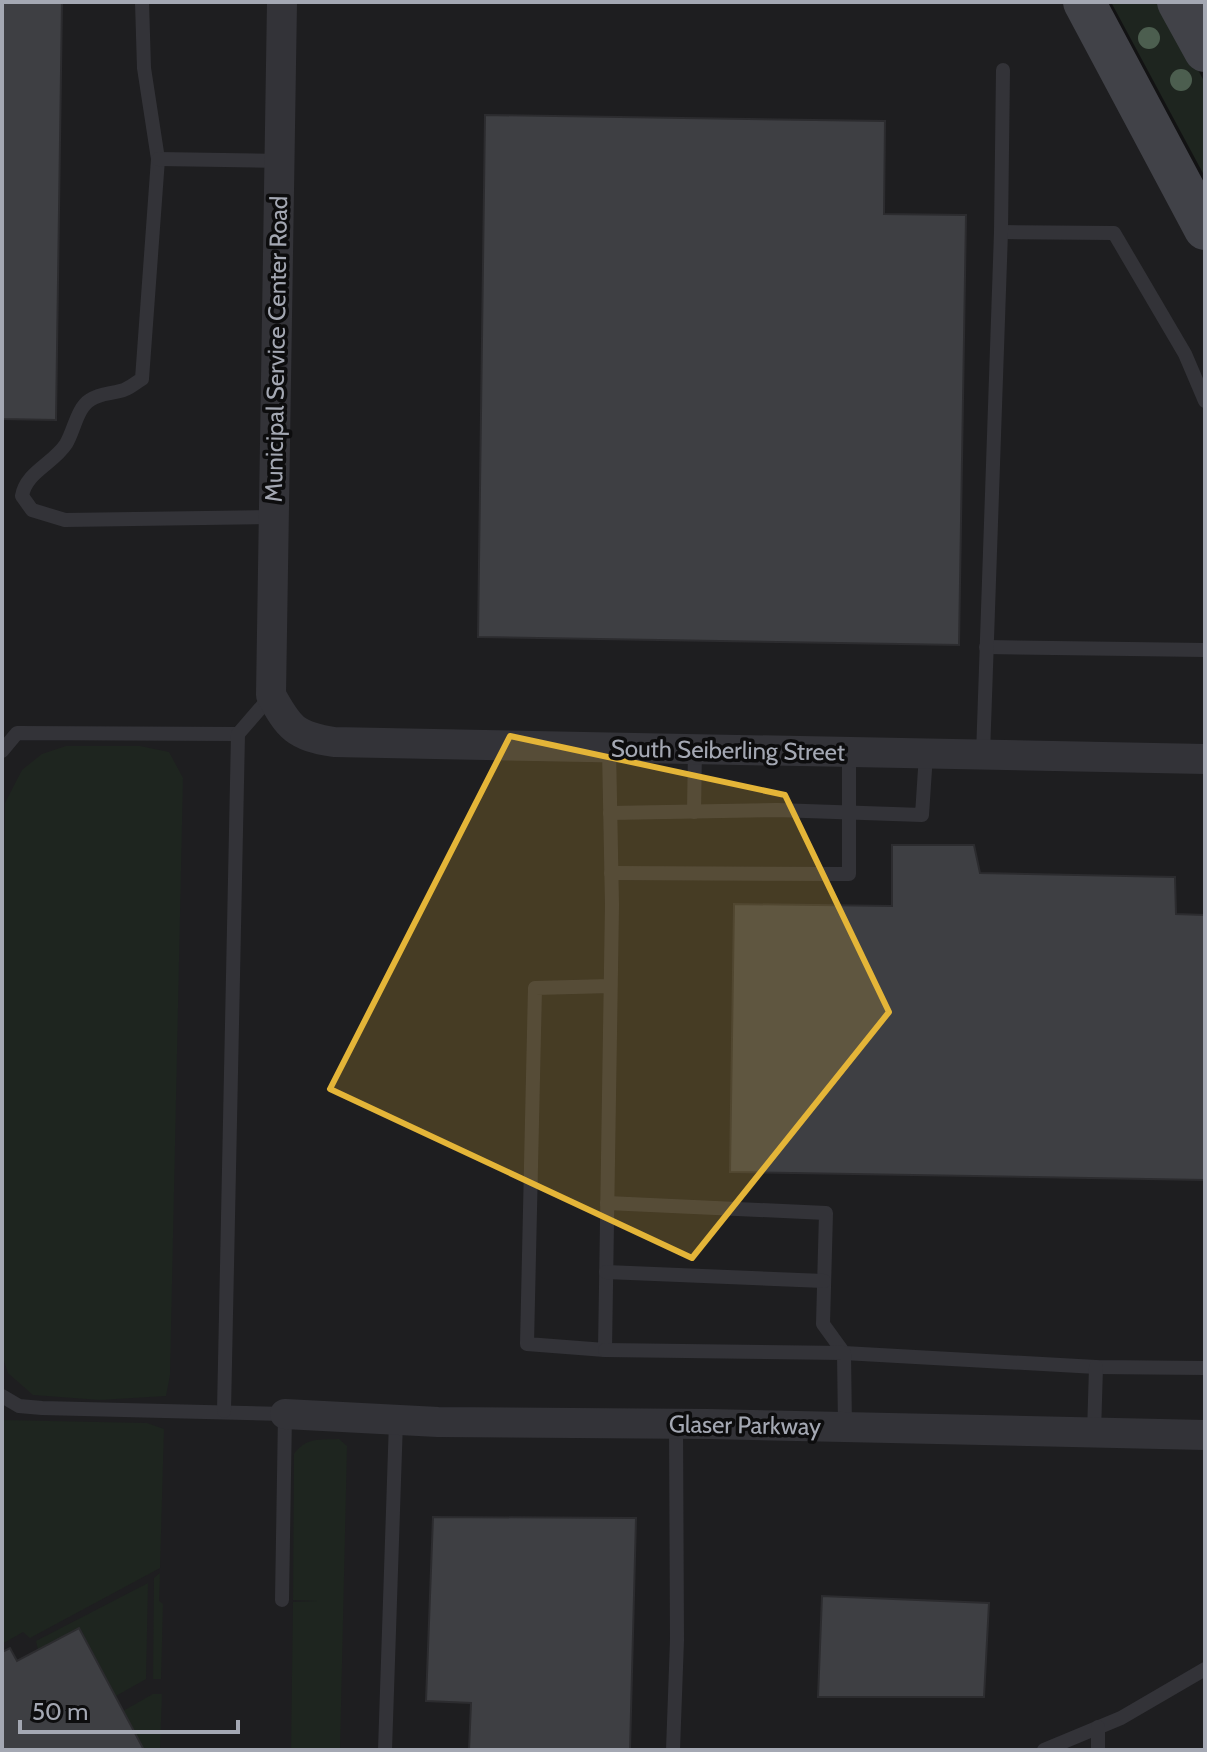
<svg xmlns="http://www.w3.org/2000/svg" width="1207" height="1752" font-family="Cabin,sans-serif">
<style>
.built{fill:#1e1e20}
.green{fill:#1e251f}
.building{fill:#3e3f43;stroke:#2c2c2f;stroke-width:2}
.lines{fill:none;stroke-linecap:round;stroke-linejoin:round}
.service{stroke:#333338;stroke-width:14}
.minor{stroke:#333338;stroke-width:30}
.secondary{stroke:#414248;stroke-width:42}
.tree{fill:#4c5e4f}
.marked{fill:#e4b538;fill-opacity:0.2;stroke:#e4b538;stroke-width:6;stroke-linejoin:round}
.labels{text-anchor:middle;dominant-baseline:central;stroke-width:7;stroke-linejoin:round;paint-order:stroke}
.street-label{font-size:24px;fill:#a4a8b3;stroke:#0d0d0e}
</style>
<rect width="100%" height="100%" fill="#121213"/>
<polygon class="built" points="2,2 1084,2 1205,229 1205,1750 2,1750"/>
<g class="green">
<polygon points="1111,2 1162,2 1205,83 1205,177"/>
<polygon points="66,746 140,746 169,752 183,778 170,1375 166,1396 100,1400 33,1395 8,1373 2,1355 2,979 5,803 22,770 42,754"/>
<polygon points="2,1420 147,1423 164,1429 160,1568 30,1638 23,1632 2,1644"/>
<path d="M339,1439l8,7 -7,304h-49l2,-148 24,-1 -24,-1 1,-146c12,-17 25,-14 45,-15z"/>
<polygon points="160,1573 159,1601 163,1604 161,1679 153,1679 154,1578"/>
<polygon points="148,1583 146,1679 116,1696 80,1628 38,1650 36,1641"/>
<polygon points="153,1694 162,1694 160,1750 144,1750 123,1711"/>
</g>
<g class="building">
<polygon points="2,2 62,2 56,420 2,419"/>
<polygon points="485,115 885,121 884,214 966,215 959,645 478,637"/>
<polygon points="892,845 974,845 980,873 1175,877 1176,914 1205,915 1205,1180 730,1172 734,904 892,906"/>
<polygon points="433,1517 636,1518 630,1750 469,1750 471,1703 426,1701"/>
<polygon points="822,1596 989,1603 984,1697 818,1697"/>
<polygon points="79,1628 144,1750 2,1750 2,1652 10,1648 17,1661"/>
</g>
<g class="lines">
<g class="service">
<path d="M142,2l2,66 14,91 -16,220c-7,4 -14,11 -22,12 -11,3 -20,2 -30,9 -13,8 -16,31 -24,44 -13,20 -40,28 -44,52l10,14 33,10 209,-3"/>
<polyline points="158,159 279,161"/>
<polyline points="1001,232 1114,233 1185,354 1205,401"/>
<polyline points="986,647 1205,650"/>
<polyline points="609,748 612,905 605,1350 527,1344 535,988 610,986"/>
<polyline points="2,751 17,733 238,734"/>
<polyline points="983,755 1001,232 1003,70"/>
<polyline points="694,812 695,749"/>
<polyline points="610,813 777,810 922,815 926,754"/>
<polyline points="611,873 849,874 849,752"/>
<polyline points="607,1203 826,1213 823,1324 844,1353 1096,1367 1205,1368"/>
<polyline points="606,1272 824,1281"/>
<polyline points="605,1350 844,1353 845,1427"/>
<polyline points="2,1396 19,1406 42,1408 285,1414 282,1600"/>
<polyline points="224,1411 238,734 271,696"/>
<polyline points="1094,1433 1096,1367"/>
<polyline points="385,1750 396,1421"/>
<polyline points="673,1750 677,1640 676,1424"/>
<polyline points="1044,1750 1121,1718 1205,1669"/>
<polyline points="1098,1750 1098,1727"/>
</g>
<g class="minor">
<path d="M282,2l-11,693c18,33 24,41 63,47l871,17"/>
<polyline points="285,1414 438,1422 708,1424 1205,1435"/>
</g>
<g class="secondary">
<polyline points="1084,2 1205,229"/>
<polyline points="1178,2 1205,51"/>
</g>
</g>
<g class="tree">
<circle cx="1149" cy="38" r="11"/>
<circle cx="1181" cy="80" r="11"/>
</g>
<path class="marked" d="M510,736l275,59 104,217 -197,246 -362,-169z"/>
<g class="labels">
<g class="street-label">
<text transform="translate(276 349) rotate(-89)">Municipal Service Center Road</text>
<text transform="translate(728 750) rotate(1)">South Seiberling Street</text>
<text transform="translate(745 1425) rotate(1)">Glaser Parkway</text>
</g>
</g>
<rect width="1207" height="1752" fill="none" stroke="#a4a8b3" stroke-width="8"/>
<path d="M20 1720v12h218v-12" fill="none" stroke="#a4a8b3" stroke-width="4"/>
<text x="32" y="1720" font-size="24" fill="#a4a8b3" stroke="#0d0d0e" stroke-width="6" paint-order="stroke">50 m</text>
</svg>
